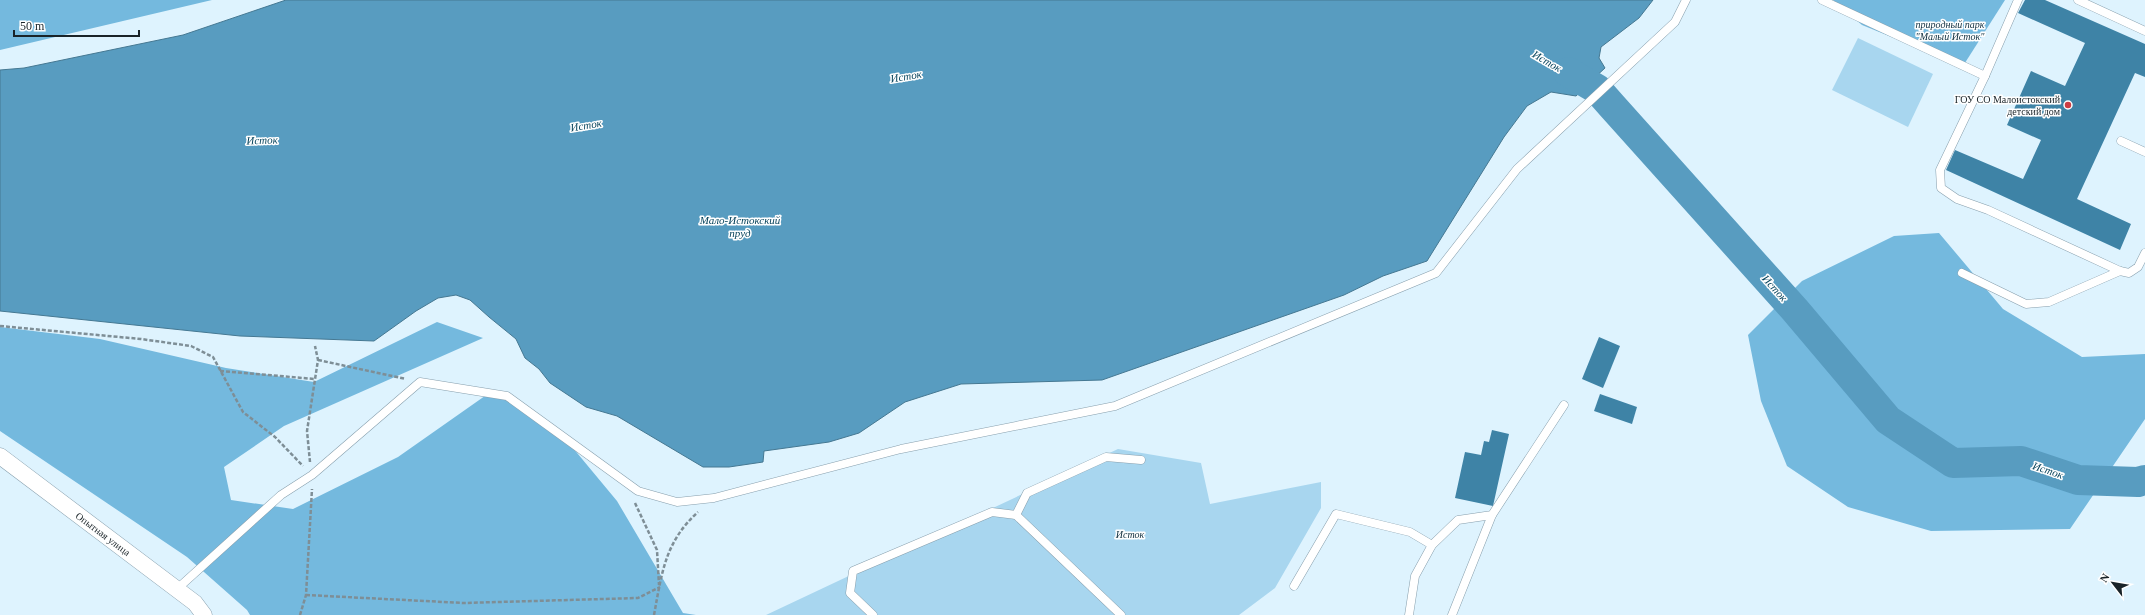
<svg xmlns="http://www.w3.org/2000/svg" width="2145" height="615" font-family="'Times New Roman',serif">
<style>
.green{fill:#a8d6ef}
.forest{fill:#74b9de}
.water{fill:#589cc0;stroke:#457892}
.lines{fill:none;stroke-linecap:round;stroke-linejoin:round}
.river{stroke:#589cc0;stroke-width:30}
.building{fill:#3e83a6}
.service-casing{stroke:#879fad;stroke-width:9}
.minor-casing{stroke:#879fad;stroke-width:17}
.path{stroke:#7e8e96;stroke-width:2.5;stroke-dasharray:4 2;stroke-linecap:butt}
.service{stroke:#fff;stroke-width:8}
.minor{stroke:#fff;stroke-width:16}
.poi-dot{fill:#cd3d43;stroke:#fff;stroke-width:1.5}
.labels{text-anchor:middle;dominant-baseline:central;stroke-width:3;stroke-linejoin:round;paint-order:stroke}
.park-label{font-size:10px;font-style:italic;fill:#0d2d3d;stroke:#fff}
.poi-label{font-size:10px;fill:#192328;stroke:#fff;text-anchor:end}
.street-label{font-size:10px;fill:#192328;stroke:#fff}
.water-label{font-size:11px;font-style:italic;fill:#013f58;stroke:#fff}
</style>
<rect width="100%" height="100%" fill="#def3fe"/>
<g class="green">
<polygon points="1858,38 1933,74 1908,127 1832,90"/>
<polygon points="1118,449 1201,463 1210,504 1321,482 1321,508 1275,588 1239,615 766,615"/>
</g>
<g class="forest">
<polygon points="0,0 212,0 0,50"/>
<polygon points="1833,0 2005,0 1963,66 1862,25"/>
<polygon points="1939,233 2003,309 2082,357 2145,354 2145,419 2070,529 1931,531 1848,507 1787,466 1761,401 1748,335 1802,281 1894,236"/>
<polygon points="437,322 483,338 284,426 224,467 231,500 293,509 398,457 492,391 558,430 617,501 683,613 696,615 250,615 247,610 187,557 0,431 0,327 100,339 226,368 314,382"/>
</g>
<polygon class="water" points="286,0 1653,0 1639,18 1601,47 1599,58 1605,68 1593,79 1600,86 1593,93 1586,87 1576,96 1551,92 1527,106 1504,137 1427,261 1383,276 1344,295 1102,380 961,384 905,402 859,433 829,442 764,451 763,462 729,467 703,467 617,416 586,407 550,383 539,369 525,358 516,339 489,317 470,300 456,295 438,298 416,311 374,341 240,336 0,311 0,70 24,68 183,35"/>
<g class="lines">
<polyline class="river" points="1568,72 1597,89 1612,106 1795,310 1888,420 1953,463 2021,461 2078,480 2138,482 2145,480"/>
</g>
<g class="building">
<polygon points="2025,0 2045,0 2145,44 2145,77 2135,73 2077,199 2131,224 2120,250 1946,170 1955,150 2023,179 2041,140 2007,125 2031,71 2065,86 2085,43 2018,13"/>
<polygon points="1599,337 1620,346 1603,388 1582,379"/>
<polygon points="1600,394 1637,407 1632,424 1594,411"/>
<polygon points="1492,430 1509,434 1493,506 1455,498 1465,452 1481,455 1484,441 1489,442"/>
</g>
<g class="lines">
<g class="service-casing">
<g id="service">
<polyline points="1822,0 1985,76"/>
<polyline points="2018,0 1985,76 1940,170 1941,188 1957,199 1988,210 2120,271 2129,273 2138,267 2145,253"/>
<polyline points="2078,0 2145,31"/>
<polyline points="2121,141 2145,152"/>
<polyline points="1962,273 2026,304 2049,302 2120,271"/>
<polyline points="1016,515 1121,615"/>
<polyline points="1294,586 1336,514 1410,532 1432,545"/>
<polyline points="177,589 281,495 312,475 420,382 507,396 638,491 677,502 714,498 901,449 1115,406 1436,273 1517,169 1675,22 1686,0"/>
<polyline points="873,615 850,593 853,571 992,512 1016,515 1027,493 1106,457 1141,460"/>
<polyline points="1409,615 1415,576 1432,545 1458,520 1492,515 1564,405"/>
<polyline points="1452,615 1492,515"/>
</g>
</g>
<g class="minor-casing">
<polyline id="minor" points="0,456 195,603 204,615"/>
</g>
<g class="path">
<polyline points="0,326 141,339 191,346 213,357 243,412 275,437 303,466"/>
<polyline points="318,360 406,379"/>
<polyline points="220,371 315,379"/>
<polyline points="310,462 307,431 318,360 315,346"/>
<polyline points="635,503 657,550 659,585"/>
<polyline points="306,595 464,603 638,598 660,587"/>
<polyline points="300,615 306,595 312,489"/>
<path d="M654,615c8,-43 11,-73 44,-103"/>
</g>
<use href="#service" class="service"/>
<use href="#minor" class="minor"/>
</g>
<circle class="poi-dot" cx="2068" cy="105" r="4"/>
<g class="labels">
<g class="park-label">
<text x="1950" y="24">природный парк<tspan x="1950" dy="12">"Малый Исток"</tspan></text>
<text x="1130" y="534">Исток</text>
</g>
<g class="poi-label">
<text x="2060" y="99">ГОУ СО Малоистокский<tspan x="2060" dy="12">детский дом</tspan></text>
</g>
<g class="street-label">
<text transform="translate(103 534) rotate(37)">Опытная улица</text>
</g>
<g class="water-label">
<text transform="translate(1547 61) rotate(30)">Исток</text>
<text transform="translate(906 76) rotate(-9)">Исток</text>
<text transform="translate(586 125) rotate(-9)">Исток</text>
<text transform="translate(262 140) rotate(-2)">Исток</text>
<text x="740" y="220">Мало-Истокский<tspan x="740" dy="13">пруд</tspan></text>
<text transform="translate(1775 288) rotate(48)">Исток</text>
<text transform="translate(2048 470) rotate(19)">Исток</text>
</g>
</g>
<g transform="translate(2113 583) rotate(301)" stroke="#ffffff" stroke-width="3" paint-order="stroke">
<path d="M0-3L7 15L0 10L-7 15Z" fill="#192328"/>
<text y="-6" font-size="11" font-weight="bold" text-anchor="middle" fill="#192328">N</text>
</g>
<path d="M14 30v6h125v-6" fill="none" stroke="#192328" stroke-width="2"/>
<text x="20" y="30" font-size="12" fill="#192328" stroke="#ffffff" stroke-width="3" paint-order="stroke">50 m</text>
</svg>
